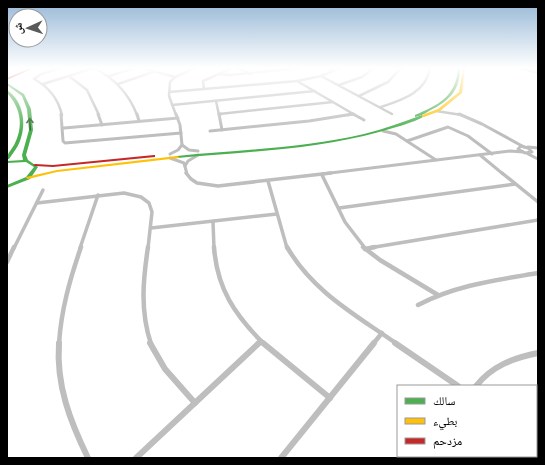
<svg xmlns="http://www.w3.org/2000/svg" width="545" height="465" font-family="'Work Sans','Noto Naskh Arabic',sans-serif">
<style>
.lines{fill:none;stroke-linecap:round;stroke-linejoin:round}
.street-far4{stroke:#bebebe;stroke-width:2.5}
.street-far3{stroke:#bebebe;stroke-width:3}
.street-far2{stroke:#bebebe;stroke-width:3.5}
.street-far1{stroke:#bebebe;stroke-width:4.5}
.street{stroke:#bebebe;stroke-width:6}
.fast{fill:#4caf50;fill-rule:evenodd}
.slow{fill:#ffc107;fill-rule:evenodd}
.jam{fill:#c62828;fill-rule:evenodd}
.oneway{stroke:#2a602c}
</style>
<rect width="100%" height="100%" fill="#fff"/>
<g class="lines">
<g class="street-far4">
<path d="M61,68l-20,6 -7,5c15,8 24,19 28,36"/>
<path d="M94,68c20,10 35,26 43,47"/>
<polyline points="142,68 175,77"/>
<polyline points="237,68 251,74"/>
<polyline points="327,68 335,70"/>
<polyline points="520,68 538,73"/>
<polyline points="218,74 230,75 299,68"/>
<polyline points="69,76 87,90 99,115"/>
<polyline points="109,76 135,68"/>
<polyline points="321,76 392,114"/>
<polyline points="297,81 355,115"/>
<polyline points="43,84 94,68"/>
<polyline points="118,84 153,72"/>
<polyline points="339,85 362,77 373,68"/>
<polyline points="204,89 203,81 232,68"/>
<polyline points="169,92 297,81 321,76 340,68"/>
<polyline points="359,96 388,82 401,68"/>
<polyline points="216,101 219,115"/>
<polyline points="172,105 315,91"/>
<path d="M381,107c21,-7 45,-14 49,-39"/>
<polyline points="436,111 462,115"/>
<polyline points="219,114 333,102"/>
<polyline points="176,115 169,96 170,82 175,77 195,68"/>
<polyline points="348,115 353,114"/>
</g>
<g class="street-far3">
<polyline points="61,114 63,141 65,143 181,133"/>
<polyline points="98,114 102,125"/>
<polyline points="137,114 139,121"/>
<polyline points="219,114 222,130"/>
<polyline points="219,114 221,114"/>
<polyline points="353,114 364,120"/>
<polyline points="459,114 482,124 524,147"/>
<polyline points="64,128 178,118"/>
<polyline points="210,131 309,121 353,114"/>
<polyline points="383,131 396,134 436,160"/>
<polyline points="407,141 448,127 468,136 492,154"/>
<polyline points="182,145 189,150 198,151"/>
<polygon points="521,146 528,148 532,152 525,153 518,149"/>
<polyline points="528,147 538,148"/>
<polyline points="170,154 178,150 182,145 180,125 176,114"/>
<polyline points="528,154 538,159"/>
<polyline points="480,155 503,174"/>
<polyline points="170,158 184,163 187,174"/>
<polyline points="185,166 188,161 198,155"/>
<polyline points="322,174 510,151 523,152"/>
</g>
<g class="street-far2">
<polyline points="186,173 191,179 197,183 218,186 331,173"/>
<polyline points="502,173 538,202"/>
<polyline points="322,175 345,222 365,248"/>
<polyline points="268,181 287,248"/>
<polyline points="37,203 124,193 141,197 149,203 152,212 148,248"/>
<polyline points="339,208 515,184"/>
<polyline points="213,222 214,248"/>
<polyline points="151,228 277,214"/>
<polyline points="14,248 43,190"/>
<polyline points="80,248 98,195"/>
<polyline points="369,248 538,220"/>
</g>
<g class="street-far1">
<path d="M148,247c-5,33 -8,64 3,97"/>
<path d="M214,247c3,42 21,68 50,97"/>
<path d="M287,247c26,45 69,68 110,97"/>
<polyline points="363,247 380,260 438,295"/>
<polyline points="365,249 375,247"/>
<polyline points="7,262 14,247"/>
<path d="M418,305c38,-20 79,-25 120,-32"/>
<path d="M59,344c2,-34 11,-65 22,-97"/>
<polyline points="258,344 261,341"/>
<polyline points="373,344 382,333"/>
</g>
<g class="street">
<path d="M59,343c-3,42 11,78 29,115"/>
<polyline points="150,343 165,369 195,403"/>
<polyline points="263,343 330,398"/>
<polyline points="395,343 458,386"/>
<path d="M476,386c16,-20 37,-28 62,-33"/>
<polyline points="448,456 450,458"/>
<polyline points="136,458 259,343"/>
<polyline points="281,458 374,343"/>
<polyline points="437,458 438,456"/>
</g>
<g class="fast">
<path d="M458,68h2c0,23 -11,33 -31,43 -4,3 -9,5 -14,6v-2c23,-10 41,-18 43,-47z"/>
<polygon points="7,83 24,94 31,109 33,130 26,155 28,160 38,167 30,179 7,188 7,185 26,177 34,167 26,162 7,163 7,161 23,160 22,155 29,130 27,109 22,96 7,85"/>
<path d="M7,90c16,11 20,33 13,51 -2,6 -7,12 -11,18h-2c0,-6 6,-11 8,-16 9,-18 5,-36 -8,-50z"/>
<path d="M422,115l3,1c-12,7 -32,12 -46,16 -66,18 -135,20 -202,26l-2,-1 2,-1c62,-6 126,-8 187,-22 20,-5 39,-12 58,-19z"/>
</g>
<g class="slow">
<polygon points="463,68 465,68 462,93 440,111 424,117 422,117 422,115 438,109 459,92"/>
<polygon points="177,156 179,157 179,158 57,172 28,179 26,178 26,177 57,170"/>
</g>
<g class="jam">
<polygon points="30,68 34,68 7,80 7,78"/>
<polygon points="154,155 155,155 155,157 53,167 35,166 33,165 35,164 53,165"/>
</g>
</g>
<defs><path id="oneway-shaft" d="M-6 0H5M1.5-3L5.5 0L1.5 3" fill="none" stroke-width="1.6" stroke-linecap="round" stroke-linejoin="round"/></defs>
<use class="oneway" href="#oneway-shaft" transform="translate(30 124) rotate(-93)"/>
<linearGradient id="sky" x2="0" y2="1"><stop stop-color="#96b7d6"/><stop offset="0.51" stop-color="#fff"/><stop offset="1" stop-color="#fff" stop-opacity="0"/></linearGradient>
<rect width="545" height="133" fill="url(#sky)"/>
<rect width="545" height="465" fill="none" stroke="#000000" stroke-width="16"/>
<rect x="397" y="385" width="140" height="72" fill="#ffffff" stroke="#999999"/>
<rect x="405" y="398" width="20" height="6" fill="#4caf50" stroke="#999999"/>
<text x="433" y="405" font-size="12" fill="#000000">سالك</text>
<rect x="405" y="418" width="20" height="6" fill="#ffc107" stroke="#999999"/>
<text x="433" y="425" font-size="12" fill="#000000">بطيء</text>
<rect x="405" y="438" width="20" height="6" fill="#c62828" stroke="#999999"/>
<text x="433" y="445" font-size="12" fill="#000000">مزدحم</text>
<g transform="translate(28 28) rotate(267)"><circle r="19" fill="#ffffff" stroke="#999999"/>
<path d="M0-3L7 15L0 10L-7 15Z" fill="#595959"/>
<text y="-6" font-size="11" font-weight="bold" text-anchor="middle" fill="#000000">ش</text>
</g>
</svg>
